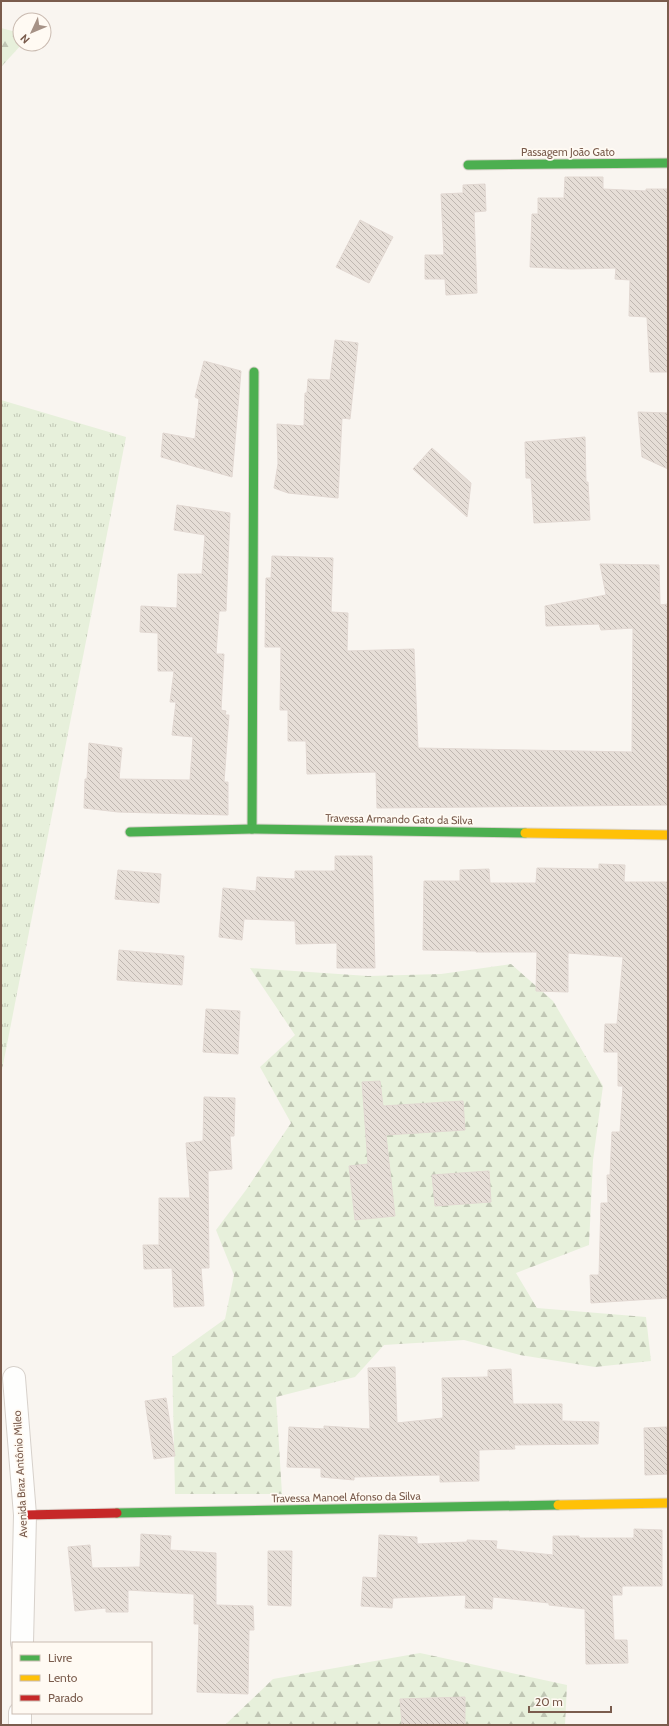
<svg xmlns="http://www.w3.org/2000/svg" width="669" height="1726" font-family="Cabin,sans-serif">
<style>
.grass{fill:url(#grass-tufts)}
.forest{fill:url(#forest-firs)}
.building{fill:url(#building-back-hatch);stroke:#e2d8d2}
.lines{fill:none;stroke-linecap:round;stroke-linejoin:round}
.street-casing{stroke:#d7d1cb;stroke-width:24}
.fast-casing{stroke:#d9d2cb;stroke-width:11}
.slow-casing{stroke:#d9d2cb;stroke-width:11}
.jam-casing{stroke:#d9d2cb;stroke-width:11}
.street{stroke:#fefefd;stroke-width:22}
.fast{stroke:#4caf50;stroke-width:9}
.slow{stroke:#ffc107;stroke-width:9}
.jam{stroke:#c62828;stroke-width:9}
.labels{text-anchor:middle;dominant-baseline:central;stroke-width:3.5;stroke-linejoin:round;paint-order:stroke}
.street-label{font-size:11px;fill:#7a5c4d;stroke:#fffaf3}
</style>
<defs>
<pattern id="grass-tufts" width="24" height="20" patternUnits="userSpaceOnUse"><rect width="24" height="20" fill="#e7f0db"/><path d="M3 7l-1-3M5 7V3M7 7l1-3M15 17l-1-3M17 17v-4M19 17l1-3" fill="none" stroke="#c0c6b4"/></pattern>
<pattern id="forest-firs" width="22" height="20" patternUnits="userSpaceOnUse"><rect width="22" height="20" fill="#e7f0db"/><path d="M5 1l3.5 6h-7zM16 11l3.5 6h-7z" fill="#c0c6b4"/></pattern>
<pattern id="building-back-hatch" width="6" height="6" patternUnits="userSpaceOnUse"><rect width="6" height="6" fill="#e6ded7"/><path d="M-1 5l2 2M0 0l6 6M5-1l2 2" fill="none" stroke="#bfb7b1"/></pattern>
</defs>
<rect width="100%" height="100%" fill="#f9f5f0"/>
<polygon class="grass" points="1,400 126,437 1,1075"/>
<g class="forest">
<polygon points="1,28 20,33 20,44 22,44 1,67"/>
<polygon points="511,964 553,1001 603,1086 593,1160 589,1245 516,1273 537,1308 646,1317 651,1361 595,1367 520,1355 464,1340 384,1345 355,1377 276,1397 282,1494 175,1494 172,1357 225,1319 234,1275 216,1230 246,1190 291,1123 260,1067 295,1035 250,968 368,976 441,974"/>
<polygon points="420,1653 567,1685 565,1725 225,1725 273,1679"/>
</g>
<g class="building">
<polygon points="565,177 603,177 603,189 646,191 646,189 668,189 668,372 650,372 647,317 629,316 630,280 615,279 616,268 571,269 530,267 532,214 538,214 538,198 564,198"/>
<polygon points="485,184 486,211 474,212 477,293 446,295 445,279 425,279 425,255 444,255 441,194 463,193 463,185"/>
<polygon points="360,220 393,237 369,283 336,267"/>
<polygon points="335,340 358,343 350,419 342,418 338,498 288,493 274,488 278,464 277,424 304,426 305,393 307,393 308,379 330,380"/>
<polygon points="204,361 241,371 232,477 161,457 163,433 195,439 199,399 195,397"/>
<polygon points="638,412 668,413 668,469 642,457"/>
<polygon points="585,437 586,482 588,482 590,520 534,523 531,478 526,478 525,442"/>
<polygon points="432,448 471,483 467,517 413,469"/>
<polygon points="177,505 230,513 226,611 219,611 216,654 224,654 221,710 226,711 225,715 229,715 224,782 228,782 228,815 118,812 84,808 85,779 87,779 89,743 122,748 119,779 190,780 193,737 172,735 176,702 170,702 174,671 158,671 158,633 140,632 141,606 177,608 178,574 202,574 205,535 174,530"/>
<polygon points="272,556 333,558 331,612 348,613 347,651 414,649 418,748 632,752 633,628 601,630 599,624 546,626 545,606 606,595 600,564 659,565 660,605 668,604 668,805 377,808 376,772 307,774 306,741 288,741 288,710 280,710 281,647 265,647 266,578 271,578"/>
<polygon points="335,856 372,856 375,968 337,968 337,943 296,944 295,921 244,919 242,940 219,937 223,888 256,891 257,877 295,879 295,871 335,871"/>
<polygon points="599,864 625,865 624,882 668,882 668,1298 591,1303 590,1275 599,1275 601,1203 608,1203 607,1175 610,1175 612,1132 620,1132 623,1086 618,1086 618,1052 604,1052 605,1024 617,1024 623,957 568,953 568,992 536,991 537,952 476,952 476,951 423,950 424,881 460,881 460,870 489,869 490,883 536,883 537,868 599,869"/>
<polygon points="118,870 161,874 159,903 115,899"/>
<polygon points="119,950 184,956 182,985 117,980"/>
<polygon points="206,1009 240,1011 238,1054 203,1052"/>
<polygon points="380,1081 383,1106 463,1101 465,1130 386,1135 395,1216 355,1220 349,1166 368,1164 362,1082"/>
<polygon points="204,1097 235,1098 234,1136 230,1136 232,1169 208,1171 209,1268 201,1268 204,1306 174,1307 172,1268 144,1269 143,1245 159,1245 159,1198 190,1198 186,1143 203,1141"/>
<polygon points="489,1171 491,1202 435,1206 432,1175"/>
<polygon points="395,1367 397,1423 443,1418 442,1378 488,1377 488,1370 511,1369 513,1404 562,1404 562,1421 599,1422 598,1444 514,1445 515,1449 479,1450 479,1481 440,1482 440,1475 354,1477 354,1480 321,1477 321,1468 287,1467 289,1427 324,1429 324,1426 370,1429 368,1368"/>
<polygon points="166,1398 175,1456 154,1459 145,1401"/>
<polygon points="667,1427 668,1474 645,1475 644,1428"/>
<polygon points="634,1529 662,1530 662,1586 622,1586 622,1595 612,1595 614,1640 627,1640 628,1663 586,1664 585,1609 549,1605 549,1603 493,1597 492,1609 465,1608 466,1595 393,1598 392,1608 361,1606 363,1577 377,1578 379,1535 417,1537 417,1544 467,1542 467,1540 497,1541 496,1549 553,1555 553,1536 579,1536 579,1538 634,1538"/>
<polygon points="141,1534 171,1536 170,1550 216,1553 216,1605 253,1606 254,1630 249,1630 248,1694 197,1692 199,1624 194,1624 194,1594 128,1590 128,1612 106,1612 106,1608 75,1611 68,1547 90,1545 92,1568 140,1567"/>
<polygon points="268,1551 292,1551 291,1606 268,1605"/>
<polygon points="465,1697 465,1725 402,1725 400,1699"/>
</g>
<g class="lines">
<g class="street-casing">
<g id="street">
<polyline points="14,1378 25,1515 22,1643"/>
<polyline points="20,1725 20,1713"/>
</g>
</g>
<g class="fast-casing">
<g id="fast">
<polyline points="468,165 668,163"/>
<polyline points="252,829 254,372"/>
<polyline points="130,832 252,829 525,833"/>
<polyline points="117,1513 558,1505"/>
</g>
</g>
<g class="slow-casing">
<g id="slow">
<polyline points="525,833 668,835"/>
<polyline points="558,1505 668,1503"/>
</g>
</g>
<g class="jam-casing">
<polyline id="jam" points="25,1515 117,1513"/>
</g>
<use href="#street" class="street"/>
<use href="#fast" class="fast"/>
<use href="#slow" class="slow"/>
<use href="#jam" class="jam"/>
</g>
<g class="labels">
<g class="street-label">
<text x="568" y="152">Passagem João Gato</text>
<text transform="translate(399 819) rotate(1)">Travessa Armando Gato da Silva</text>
<text transform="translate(20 1474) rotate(-93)">Avenida Braz Antônio Mileo</text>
<text transform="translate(346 1497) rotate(-1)">Travessa Manoel Afonso da Silva</text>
</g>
</g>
<rect width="669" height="1726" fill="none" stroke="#7a5c4d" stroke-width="4"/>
<rect x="12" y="1642" width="140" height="72" fill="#fffaf3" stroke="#cabbb1"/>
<rect x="20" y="1655" width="20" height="6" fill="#4caf50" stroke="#cabbb1"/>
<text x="48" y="1662" font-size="12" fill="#7a5c4d">Livre</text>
<rect x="20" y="1675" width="20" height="6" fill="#ffc107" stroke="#cabbb1"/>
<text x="48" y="1682" font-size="12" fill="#7a5c4d">Lento</text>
<rect x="20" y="1695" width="20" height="6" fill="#c62828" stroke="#cabbb1"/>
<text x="48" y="1702" font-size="12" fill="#7a5c4d">Parado</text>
<g transform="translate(32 32) rotate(226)"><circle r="19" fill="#fffaf3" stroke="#cabbb1"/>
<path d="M0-3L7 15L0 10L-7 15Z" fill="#a69286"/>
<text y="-6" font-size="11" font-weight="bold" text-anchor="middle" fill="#7a5c4d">N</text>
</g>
<path d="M529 1706v6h82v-6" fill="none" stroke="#7a5c4d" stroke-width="2"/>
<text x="535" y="1706" font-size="12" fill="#7a5c4d" stroke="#fffaf3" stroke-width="3" paint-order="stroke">20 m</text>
</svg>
